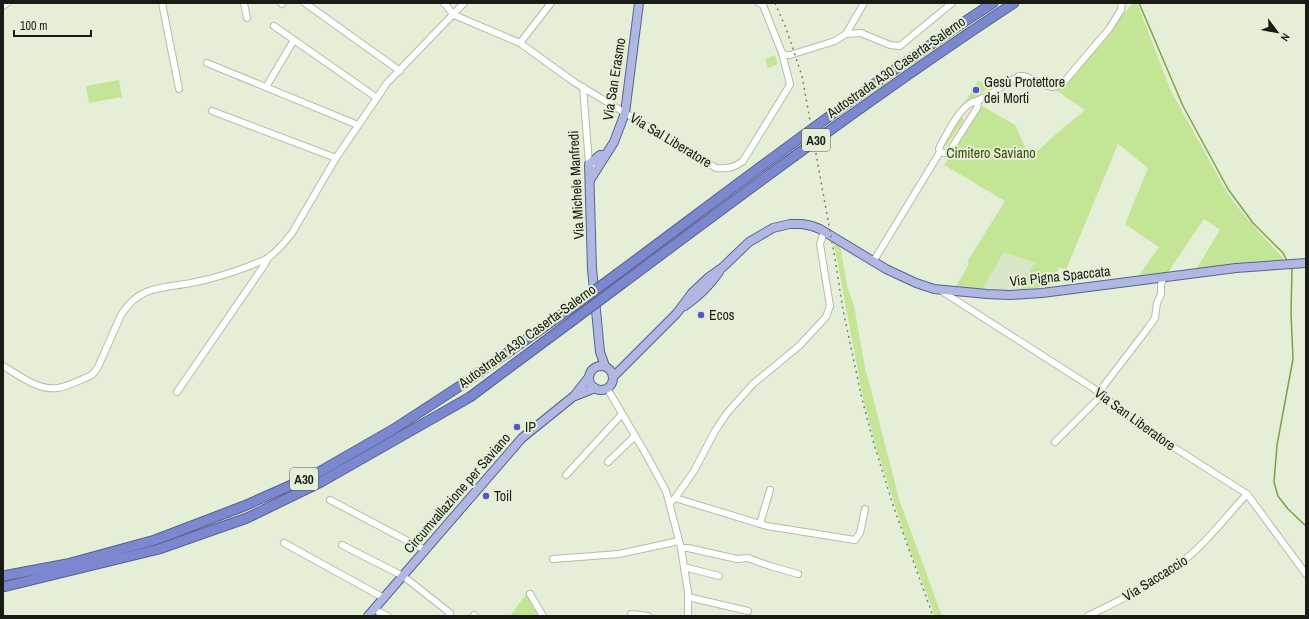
<svg xmlns="http://www.w3.org/2000/svg" width="1309" height="619" font-family="'Archivo Narrow',sans-serif">
<style>
.built{fill:#d8e5c7}
.green{fill:#c5e596}
.lines{fill:none;stroke-linecap:round;stroke-linejoin:round}
.stream{stroke:#7fa145;stroke-width:1.5}
.minor-casing{stroke:#b4bda7;stroke-width:8}
.major-casing{stroke:#59628e;stroke-width:10}
.highway-casing{stroke:#59628e;stroke-width:11}
.minor{stroke:#fff;stroke-width:6}
.major{stroke:#b0b7e2;stroke-width:8}
.highway{stroke:#7b87cf;stroke-width:9}
.rail{stroke:#798071;stroke-width:1.5;stroke-dasharray:2 4;stroke-linecap:butt}
.highway-bridge-casing{stroke:#59628e;stroke-width:11;stroke-linecap:butt}
.highway-bridge{stroke:#7b87cf;stroke-width:9}
.poi-dot{fill:#5056cc;stroke:#e5efd8;stroke-width:1.5}
.labels{text-anchor:middle;dominant-baseline:central;stroke-width:4;stroke-linejoin:round;paint-order:stroke}
.shield{fill:#e5efd8;stroke:#565b4f;stroke-width:1}
.shield-label{font-size:13px;font-weight:bold;fill:#191c14}
.street-label{font-size:14px;fill:#191c14;stroke:#e5efd8}
.poi-label{font-size:14px;fill:#191c14;stroke:#e5efd8;text-anchor:start}
.park-label{font-size:14px;fill:#384d08;stroke:#e5efd8}
</style>
<rect width="100%" height="100%" fill="#e5efd8"/>
<polygon class="built" points="1004,252 1035,263 1019,290 982,290"/>
<g class="green">
<path d="M1133,3h4l34,88 53,96c16,26 38,48 58,70l2,4 -89,10 25,-41 -16,-11 -37,55 -30,4 22,-31 -34,-23 23,-56 -30,-24 -52,126 -7,-3 -9,19 -31,4 16,-27 -31,-11 -22,38 -27,-2 14,-24 -2,-2 38,-61 -61,-36 38,-59 33,19 15,33 25,-23 30,-25 -31,-21 18,-12z"/>
<polygon points="775,55 778,64 768,68 765,59"/>
<polygon points="119,80 122,97 89,103 86,86"/>
<polygon points="978,81 992,86 968,102 965,102"/>
<polygon points="961,118 963,118 964,120 945,147 944,145"/>
<polygon points="833,239 840,244 847,286 854,305 866,374 867,374 899,499 942,616 935,616 905,536 877,450 863,398"/>
<polygon points="527,593 540,616 510,616"/>
</g>
<g class="lines">
<g class="stream">
<polyline points="1139,3 1183,106 1228,189 1253,223 1283,253 1287,261"/>
<polyline points="1291,268 1292,270 1291,313 1293,359 1277,445 1274,482 1278,496 1288,509 1306,526"/>
</g>
<g class="minor-casing">
<g id="minor">
<polyline points="162,3 179,89"/>
<polyline points="244,3 247,18"/>
<polyline points="281,3 282,4"/>
<polyline points="305,3 400,71"/>
<path d="M444,3l10,12 66,28 54,39 142,86c11,1 18,0 27,-7l45,-73 2,-4 -8,-31"/>
<polyline points="759,3 763,5 782,53 786,55 790,55 835,41 846,34 864,3"/>
<polyline points="3,6 7,3"/>
<polyline points="274,26 377,98"/>
<polyline points="846,34 861,33 890,45 900,46 952,3"/>
<polyline points="520,43 551,3"/>
<polyline points="207,63 358,125"/>
<polyline points="266,87 294,40"/>
<polyline points="583,87 589,164 592,165"/>
<polyline points="212,111 336,158"/>
<path d="M940,152l-1,-3 2,-5c7,-12 21,-41 35,-43"/>
<polyline points="873,262 940,152 945,153 949,152 977,108 978,103 976,101 988,96 1005,84 1019,76 1024,76 1045,85 1053,87 1064,82 1109,29 1121,10 1122,3"/>
<polyline points="940,290 1093,388 1145,429 1247,494 1306,574"/>
<path d="M3,366c16,9 35,25 55,22 11,-2 22,-8 32,-12l3,-2 5,-7 23,-52c20,-32 44,-26 75,-33 19,-4 38,-10 56,-17 6,-3 12,-4 17,-8 9,-6 16,-15 23,-24l44,-75 51,-75 77,-80"/>
<polyline points="607,388 647,456 666,491 681,548 688,592 688,616"/>
<polyline points="177,392 265,264 268,258"/>
<polyline points="1099,392 1148,328 1155,318 1157,303 1161,294 1161,284 1164,277"/>
<polyline points="1055,442 1102,395"/>
<polyline points="608,462 635,436"/>
<polyline points="566,475 622,414"/>
<polyline points="675,498 767,526 855,540 860,533 865,509"/>
<polyline points="330,500 425,550"/>
<polyline points="670,503 675,498 694,471 715,431 727,413 753,384 799,346 826,317 830,306 820,244 824,232"/>
<polyline points="760,524 770,490"/>
<polyline points="284,543 384,598"/>
<polyline points="342,545 403,576 450,613 448,616"/>
<polyline points="681,548 688,548 737,559 748,558 770,566 798,574"/>
<polyline points="553,559 619,554 679,541"/>
<polyline points="684,567 719,576"/>
<polyline points="530,594 543,616"/>
<polyline points="688,597 748,611"/>
<polyline points="374,609 387,616"/>
<polyline points="631,614 648,616"/>
<polyline points="474,615 475,616"/>
<path d="M1088,616c32,-16 73,-35 100,-59 22,-18 39,-42 59,-63"/>
</g>
</g>
<g class="major-casing">
<g id="major">
<polyline points="590,180 614,142 625,113 639,3"/>
<path d="M685,306c13,-9 25,-21 34,-34"/>
<polyline points="605,366 600,352 592,269 589,164 600,155 605,155"/>
<circle cx="601" cy="378" r="12"/>
<polyline points="613,377 677,313 692,293 709,277 723,267 749,242 773,228 790,224 802,224 812,226 820,229 886,269 916,283 934,289 987,294 1010,295 1042,293 1236,268 1306,263"/>
<polyline points="575,396 595,388"/>
<polyline points="368,616 522,438 574,396 589,377"/>
</g>
</g>
<g class="highway-casing">
<g id="highway">
<path d="M617,274c124,-92 247,-187 376,-271"/>
<path d="M623,283c129,-96 257,-192 391,-280"/>
<polyline points="3,576 67,564 155,540 244,506 314,475 394,429 460,386 571,308"/>
<polyline points="3,587 159,549 247,518 321,482 470,397 568,324"/>
</g>
</g>
<use href="#minor" class="minor"/>
<use href="#major" class="major"/>
<use href="#highway" class="highway"/>
<polyline class="rail" points="775,3 786,28 802,76 835,259 843,310 862,399 874,444 893,505 933,616"/>
<g class="highway-bridge-casing">
<g id="highway-bridge">
<polyline points="571,308 617,274"/>
<polyline points="568,324 623,283"/>
</g>
</g>
<use href="#highway-bridge" class="highway-bridge"/>
</g>
<g class="poi-dot">
<circle cx="976" cy="90" r="4"/>
<circle cx="701" cy="315" r="4"/>
<circle cx="517" cy="427" r="4"/>
<circle cx="486" cy="496" r="4"/>
</g>
<g class="labels">
<g class="shield">
<rect x="802" y="129" width="28" height="22" rx="3"/>
<rect x="290" y="468" width="28" height="22" rx="3"/>
</g>
<g class="shield-label">
<text x="816" y="140">A30</text>
<text x="304" y="479">A30</text>
</g>
<g class="street-label">
<text transform="translate(896 67) rotate(-35)">Autostrada A30 Caserta-Salerno</text>
<text transform="translate(614 79) rotate(-81)">Via San Erasmo</text>
<text transform="translate(671 140) rotate(31)">Via Sal Liberatore</text>
<text transform="translate(576 185) rotate(-93)">Via Michele Manfredi</text>
<text transform="translate(1060 276) rotate(-6)">Via Pigna Spaccata</text>
<text transform="translate(527 336) rotate(-36)">Autostrada A30 Caserta-Salerno</text>
<text transform="translate(1135 419) rotate(36)">Via San Liberatore</text>
<text transform="translate(457 493) rotate(-49)">Circumvallazione per Saviano</text>
<text transform="translate(1155 578) rotate(-32)">Via Saccaccio</text>
</g>
<g class="poi-label">
<text x="984" y="82">Gesù Protettore<tspan x="984" dy="16">dei Morti</tspan></text>
<text x="709" y="315">Ecos</text>
<text x="525" y="427">IP</text>
<text x="494" y="496">Toil</text>
</g>
<g class="park-label">
<text x="991" y="153">Cimitero Saviano</text>
</g>
</g>
<rect width="1309" height="619" fill="none" stroke="#191c14" stroke-width="8"/>
<g transform="translate(1277 32) rotate(122)" stroke="#e5efd8" stroke-width="3" paint-order="stroke">
<path d="M0-3L7 15L0 10L-7 15Z" fill="#191c14"/>
<text y="-6" font-size="11" font-weight="bold" text-anchor="middle" fill="#191c14">N</text>
</g>
<path d="M14 30v6h77v-6" fill="none" stroke="#191c14" stroke-width="2"/>
<text x="20" y="30" font-size="12" fill="#191c14" stroke="#e5efd8" stroke-width="3" paint-order="stroke">100 m</text>
</svg>
